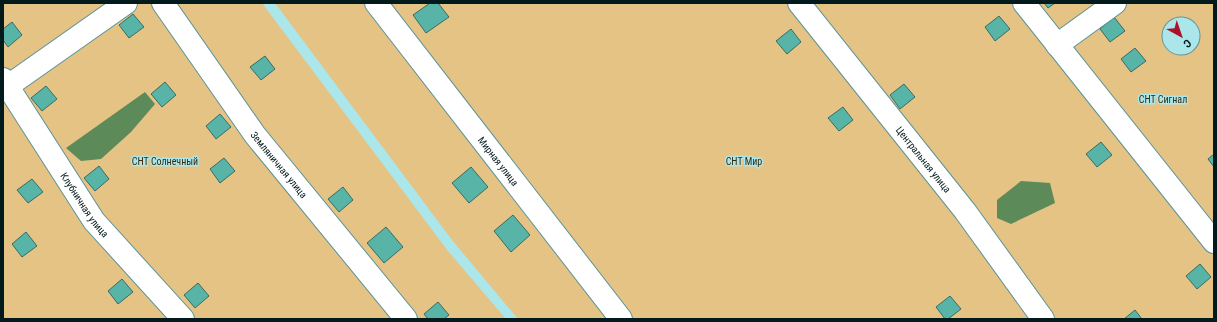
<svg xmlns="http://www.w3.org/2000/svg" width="1217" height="322" font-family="'Roboto Condensed',sans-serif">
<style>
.green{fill:#e5c384;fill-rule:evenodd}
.water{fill:#5c8a58}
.building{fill:#57b4a6;stroke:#366d65}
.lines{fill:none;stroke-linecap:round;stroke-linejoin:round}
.minor-casing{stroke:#5a9398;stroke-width:24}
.minor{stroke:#fff;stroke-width:22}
.labels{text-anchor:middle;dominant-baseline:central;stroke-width:3;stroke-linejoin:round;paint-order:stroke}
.park-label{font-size:10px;fill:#38290c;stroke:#aae6ea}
.street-label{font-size:10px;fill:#031a1c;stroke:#aae6ea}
</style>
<rect width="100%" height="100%" fill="#aae6ea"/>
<g class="green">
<polygon points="3,3 262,3 448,251 506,319 3,319"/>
<polygon points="275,3 1018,3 1214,249 1214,319 518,319 452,240"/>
<path d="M1022,3h192v243zM1169,24h24v24h-24z"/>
</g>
<g class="water">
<polygon points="145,92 155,104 131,132 101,159 81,161 66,148"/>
<polygon points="1021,181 1050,183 1055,203 1011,224 997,218 997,200"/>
</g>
<g class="building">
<polygon points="430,3 438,3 449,17 426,33 413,15"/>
<polygon points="1044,3 1055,3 1048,8"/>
<polygon points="133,14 144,27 129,38 119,25"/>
<polygon points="999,16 1010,29 995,41 985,27"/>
<polygon points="1114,17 1125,31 1110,42 1100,29"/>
<polygon points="12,22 22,35 8,47 3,40 3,29"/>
<polygon points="791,29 801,42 787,54 776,41"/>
<polygon points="1135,48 1146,61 1131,72 1121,59"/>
<polygon points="265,56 275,69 261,80 250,67"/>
<polygon points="165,82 176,95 162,107 151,94"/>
<polygon points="904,84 915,97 900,109 890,95"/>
<polygon points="46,86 57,99 42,111 31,98"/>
<polygon points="843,107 853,120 839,131 828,118"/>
<polygon points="220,114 231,127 216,139 206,126"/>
<polygon points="1101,142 1112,155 1097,167 1086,154"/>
<polygon points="1214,154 1214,167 1208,159"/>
<polygon points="224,158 235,171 220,183 210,169"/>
<polygon points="99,166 109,179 95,191 84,178"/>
<polygon points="471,167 488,187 469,203 452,183"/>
<polygon points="32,179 43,192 28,203 17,190"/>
<polygon points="343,187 353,200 339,212 328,199"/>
<polygon points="513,215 530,235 511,252 494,231"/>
<polygon points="386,227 403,247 384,263 367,243"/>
<polygon points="26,232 37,246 22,257 12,244"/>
<polygon points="1200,264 1211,277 1197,289 1186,276"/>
<polygon points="122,279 133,292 118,304 108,291"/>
<polygon points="198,283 209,296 195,308 184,295"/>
<polygon points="950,296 961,309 948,319 945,319 936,307"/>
<polygon points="438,302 449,315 444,319 428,319 424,314"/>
<polygon points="1135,310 1142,319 1124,319"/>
</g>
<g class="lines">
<g class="minor-casing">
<g id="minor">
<path id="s1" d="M163,3l92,132 151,184"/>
<path id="s2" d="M376,3l245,316"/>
<path id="s3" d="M799,3l166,208 78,108"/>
<polyline points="1024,3 1214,242"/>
<polyline points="1057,45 1115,3"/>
<path id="s4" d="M3,79l91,142 89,98"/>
<polyline points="8,86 126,3"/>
</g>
</g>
<use href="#minor" class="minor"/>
</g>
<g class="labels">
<g class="park-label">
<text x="1163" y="99">СНТ Сигнал</text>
<text x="165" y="161">СНТ Солнечный</text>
<text x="744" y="161">СНТ Мир</text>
</g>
<g class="street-label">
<text stroke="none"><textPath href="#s3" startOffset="200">Центральная улица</textPath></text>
<text stroke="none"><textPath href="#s2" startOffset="200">Мирная улица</textPath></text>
<text stroke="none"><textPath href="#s1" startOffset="199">Земляничная улица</textPath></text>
<text stroke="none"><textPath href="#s4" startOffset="150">Клубничная улица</textPath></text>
</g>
</g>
<rect width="1217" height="322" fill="none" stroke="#031a1c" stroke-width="8"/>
<g transform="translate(1181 36) rotate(140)"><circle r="19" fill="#aae6ea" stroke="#679498"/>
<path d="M0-3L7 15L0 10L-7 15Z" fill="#a91227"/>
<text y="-6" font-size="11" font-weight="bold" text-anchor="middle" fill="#031a1c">С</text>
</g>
</svg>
